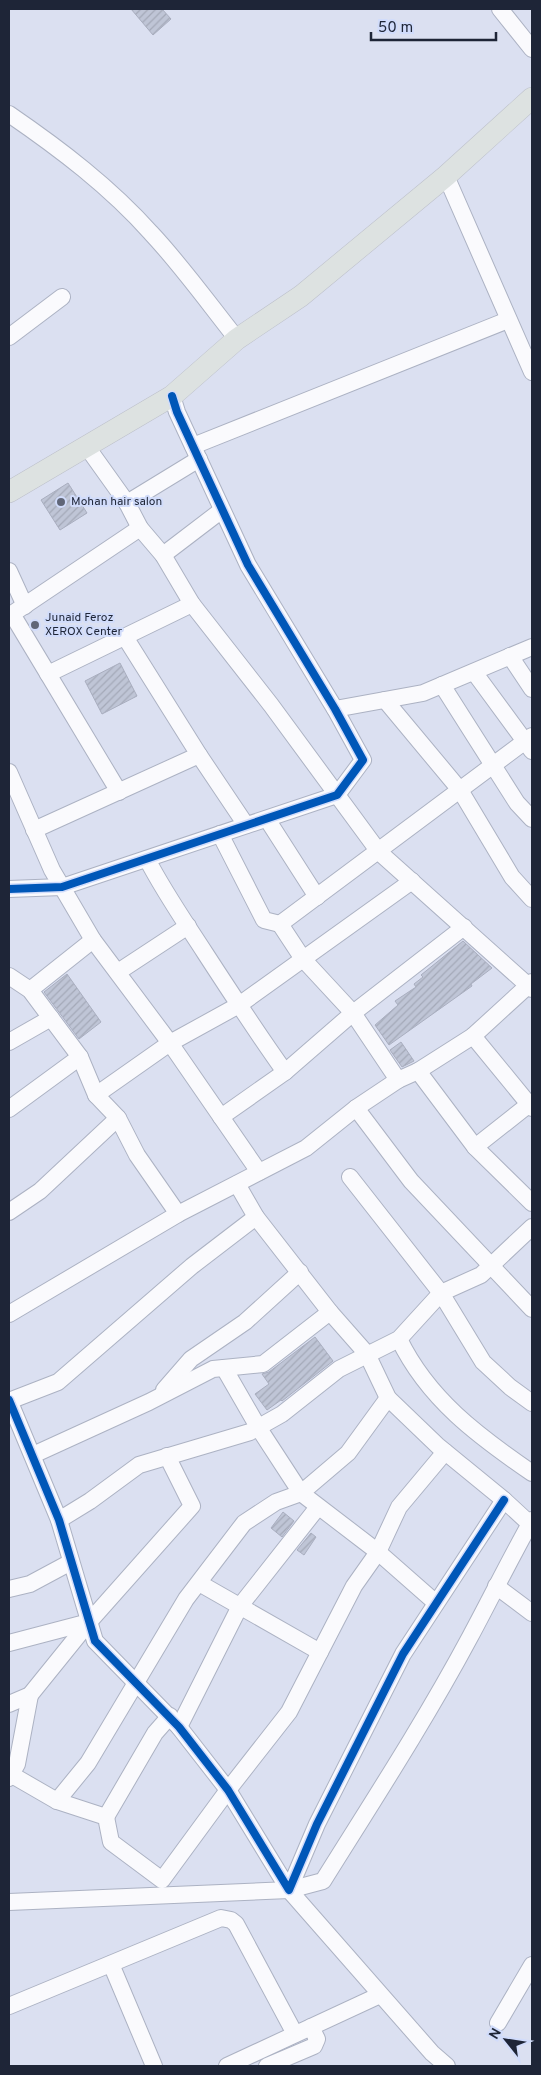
<svg xmlns="http://www.w3.org/2000/svg" width="541" height="2075" font-family="Overpass,sans-serif">
<style>
.building{fill:url(#building-hatch);stroke:#a9aebf}
.lines{fill:none;stroke-linecap:round;stroke-linejoin:round}
.minor-casing{stroke:#acb2c3;stroke-width:18}
.major-casing{stroke:#bdc0ca;stroke-width:22}
.minor{stroke:#fafafd;stroke-width:16}
.major{stroke:#dde2e1;stroke-width:21}
.cycleway-casing{stroke:#d1dcfb;stroke-width:11}
.cycleway{stroke:#0057b8;stroke-width:8}
.poi-dot{fill:#606678;stroke:#d1dcfb;stroke-width:2}
.labels{text-anchor:middle;dominant-baseline:central;stroke-width:4;stroke-linejoin:round;paint-order:stroke}
.poi-label{font-size:12px;fill:#1e2537;stroke:#d1dcfb;text-anchor:start}
</style>
<defs>
<pattern id="building-hatch" width="6" height="6" patternUnits="userSpaceOnUse" patternTransform="scale(1.25)"><rect width="6" height="6" fill="#bfc5d6"/><path d="M-1 1l2-2M0 6l6-6M5 7l2-2" fill="none" stroke="#a4a9b8"/></pattern>
</defs>
<rect width="100%" height="100%" fill="#dbe0f1"/>
<g class="building">
<polygon points="131,9 162,9 171,19 153,35"/>
<polygon points="68,483 87,513 60,530 41,500"/>
<polygon points="120,663 137,696 102,714 85,681"/>
<polygon points="463,941 492,968 471,984 472,986 389,1045 375,1025 398,1005 395,1001 416,987 414,984 423,977 421,975"/>
<polygon points="67,974 101,1022 79,1039 44,992"/>
<polygon points="401,1042 414,1061 402,1067 390,1050"/>
<polygon points="315,1337 333,1361 282,1401 281,1400 267,1410 255,1394 269,1384 262,1374 269,1372"/>
<polygon points="283,1512 294,1521 282,1537 271,1528"/>
<polygon points="311,1533 316,1537 304,1555 297,1550"/>
</g>
<g class="lines">
<g class="minor-casing">
<g id="minor">
<polyline points="500,9 532,49"/>
<path d="M9,114c51,35 101,73 142,119 31,33 58,71 86,106"/>
<polyline points="446,176 532,372"/>
<polyline points="9,337 62,297"/>
<polyline points="193,446 508,320"/>
<polyline points="87,447 127,503 140,528 163,555 192,604 271,705 379,852 532,989"/>
<polyline points="127,503 199,459"/>
<polyline points="163,555 222,510"/>
<polyline points="9,571 25,606"/>
<polyline points="12,614 119,792"/>
<polyline points="9,616 140,528"/>
<polyline points="510,656 532,689"/>
<polyline points="474,672 532,751"/>
<polyline points="48,674 192,604"/>
<polyline points="442,685 517,803 532,819"/>
<polyline points="385,700 460,790 512,877 532,899"/>
<polyline points="335,709 423,693 532,647"/>
<polyline points="199,755 246,825"/>
<polyline points="9,772 52,870 93,940 170,1043 259,1172"/>
<polyline points="267,819 317,897"/>
<polyline points="34,830 199,755 125,637"/>
<polyline points="220,834 264,920 280,924"/>
<path d="M147,859c17,33 38,63 58,94 26,40 52,80 80,119"/>
<polyline points="9,889 62,887 337,795 363,760 335,709 248,565 177,412 172,396"/>
<polyline points="118,972 188,926"/>
<polyline points="9,976 30,990 80,1057 96,1095 118,1118 40,1191 9,1212"/>
<polyline points="30,990 93,940"/>
<polyline points="473,1036 532,1108"/>
<polyline points="9,1042 51,1018"/>
<polyline points="418,1071 475,1147 532,1203"/>
<polyline points="398,1080 353,1013 303,959 280,924 532,736"/>
<polyline points="96,1095 170,1043 239,1005 412,881"/>
<polyline points="356,1108 411,1181 532,1309"/>
<polyline points="9,1109 80,1057"/>
<polyline points="221,1117 285,1072 353,1013 464,927"/>
<polyline points="118,1118 137,1155 178,1214"/>
<polyline points="475,1147 532,1102"/>
<polyline points="350,1177 441,1293 483,1362 510,1387 532,1403"/>
<polyline points="237,1184 256,1217 330,1312 367,1354 388,1398 438,1446 504,1500 530,1524"/>
<polyline points="9,1314 178,1214 306,1148 356,1108 398,1080 418,1071 473,1036 532,982"/>
<path d="M399,1339c29,60 79,97 133,134"/>
<polyline points="224,1368 258,1427 301,1493 378,1552 436,1603"/>
<polyline points="164,1390 191,1359 245,1322 300,1272"/>
<polyline points="9,1400 59,1520 95,1641 179,1727 228,1790 289,1890 317,1824 403,1654 504,1500"/>
<polyline points="9,1401 58,1382 192,1266 256,1217"/>
<polyline points="33,1455 149,1402 213,1369 263,1364 330,1312"/>
<polyline points="59,1520 90,1501 139,1465 250,1432 282,1414 339,1369 399,1339 441,1293 481,1275 532,1227"/>
<polyline points="199,1583 320,1652"/>
<polyline points="496,1586 532,1613"/>
<polyline points="9,1589 30,1584 71,1562"/>
<polyline points="9,1643 89,1622"/>
<polyline points="9,1704 30,1695 89,1622 192,1506 167,1456"/>
<polyline points="179,1727 240,1606 318,1507"/>
<polyline points="12,1775 57,1801 106,1817 111,1842 162,1880 228,1790 289,1712 354,1586 378,1552 399,1507 445,1452"/>
<polyline points="9,1778 17,1764 30,1695"/>
<polyline points="57,1801 88,1763 186,1599 244,1523 276,1502 301,1493 348,1453 388,1398"/>
<polyline points="106,1817 155,1733 170,1716"/>
<polyline points="9,1902 289,1890"/>
<polyline points="111,1964 154,2066"/>
<polyline points="9,2006 221,1918 231,1920 236,1924 295,2034"/>
<polyline points="498,2023 532,1965"/>
<polyline points="227,2066 380,1995"/>
<polyline points="267,2066 314,2046 317,2039 311,2027"/>
<path d="M447,2066l-15,-13 -143,-163 34,-9c50,-80 102,-160 147,-244 21,-39 40,-78 62,-117"/>
</g>
</g>
<g class="major-casing">
<polyline id="major" points="9,492 172,396 237,339 301,296 446,176 532,98"/>
</g>
<use href="#minor" class="minor"/>
<use href="#major" class="major"/>
<g class="cycleway-casing">
<g id="cycleway">
<polyline points="9,889 62,887 337,795 363,760 335,709 248,565 177,412 172,396"/>
<polyline points="9,1400 59,1520 95,1641 179,1727 228,1790 289,1890 317,1824 403,1654 504,1500"/>
</g>
</g>
<use href="#cycleway" class="cycleway"/>
</g>
<g class="poi-dot">
<circle cx="61" cy="502" r="5"/>
<circle cx="35" cy="625" r="5"/>
</g>
<g class="labels">
<g class="poi-label">
<text x="71" y="502">Mohan hair salon</text>
<text x="45" y="618">Junaid Feroz<tspan x="45" dy="14">XEROX Center</tspan></text>
</g>
</g>
<rect width="541" height="2075" fill="none" stroke="#1e2537" stroke-width="20"/>
<g transform="translate(506 2040) rotate(300)" stroke="#d1dcfb" stroke-width="4" paint-order="stroke">
<path d="M0-4L9 19L0 12L-9 19Z" fill="#1e2537"/>
<text y="-8" font-size="14" font-weight="bold" text-anchor="middle" fill="#1e2537">N</text>
</g>
<path d="M371 32v8h125v-8" fill="none" stroke="#1e2537" stroke-width="2.5"/>
<text x="378" y="32" font-size="15" fill="#1e2537" stroke="#d1dcfb" stroke-width="4" paint-order="stroke">50 m</text>
</svg>
